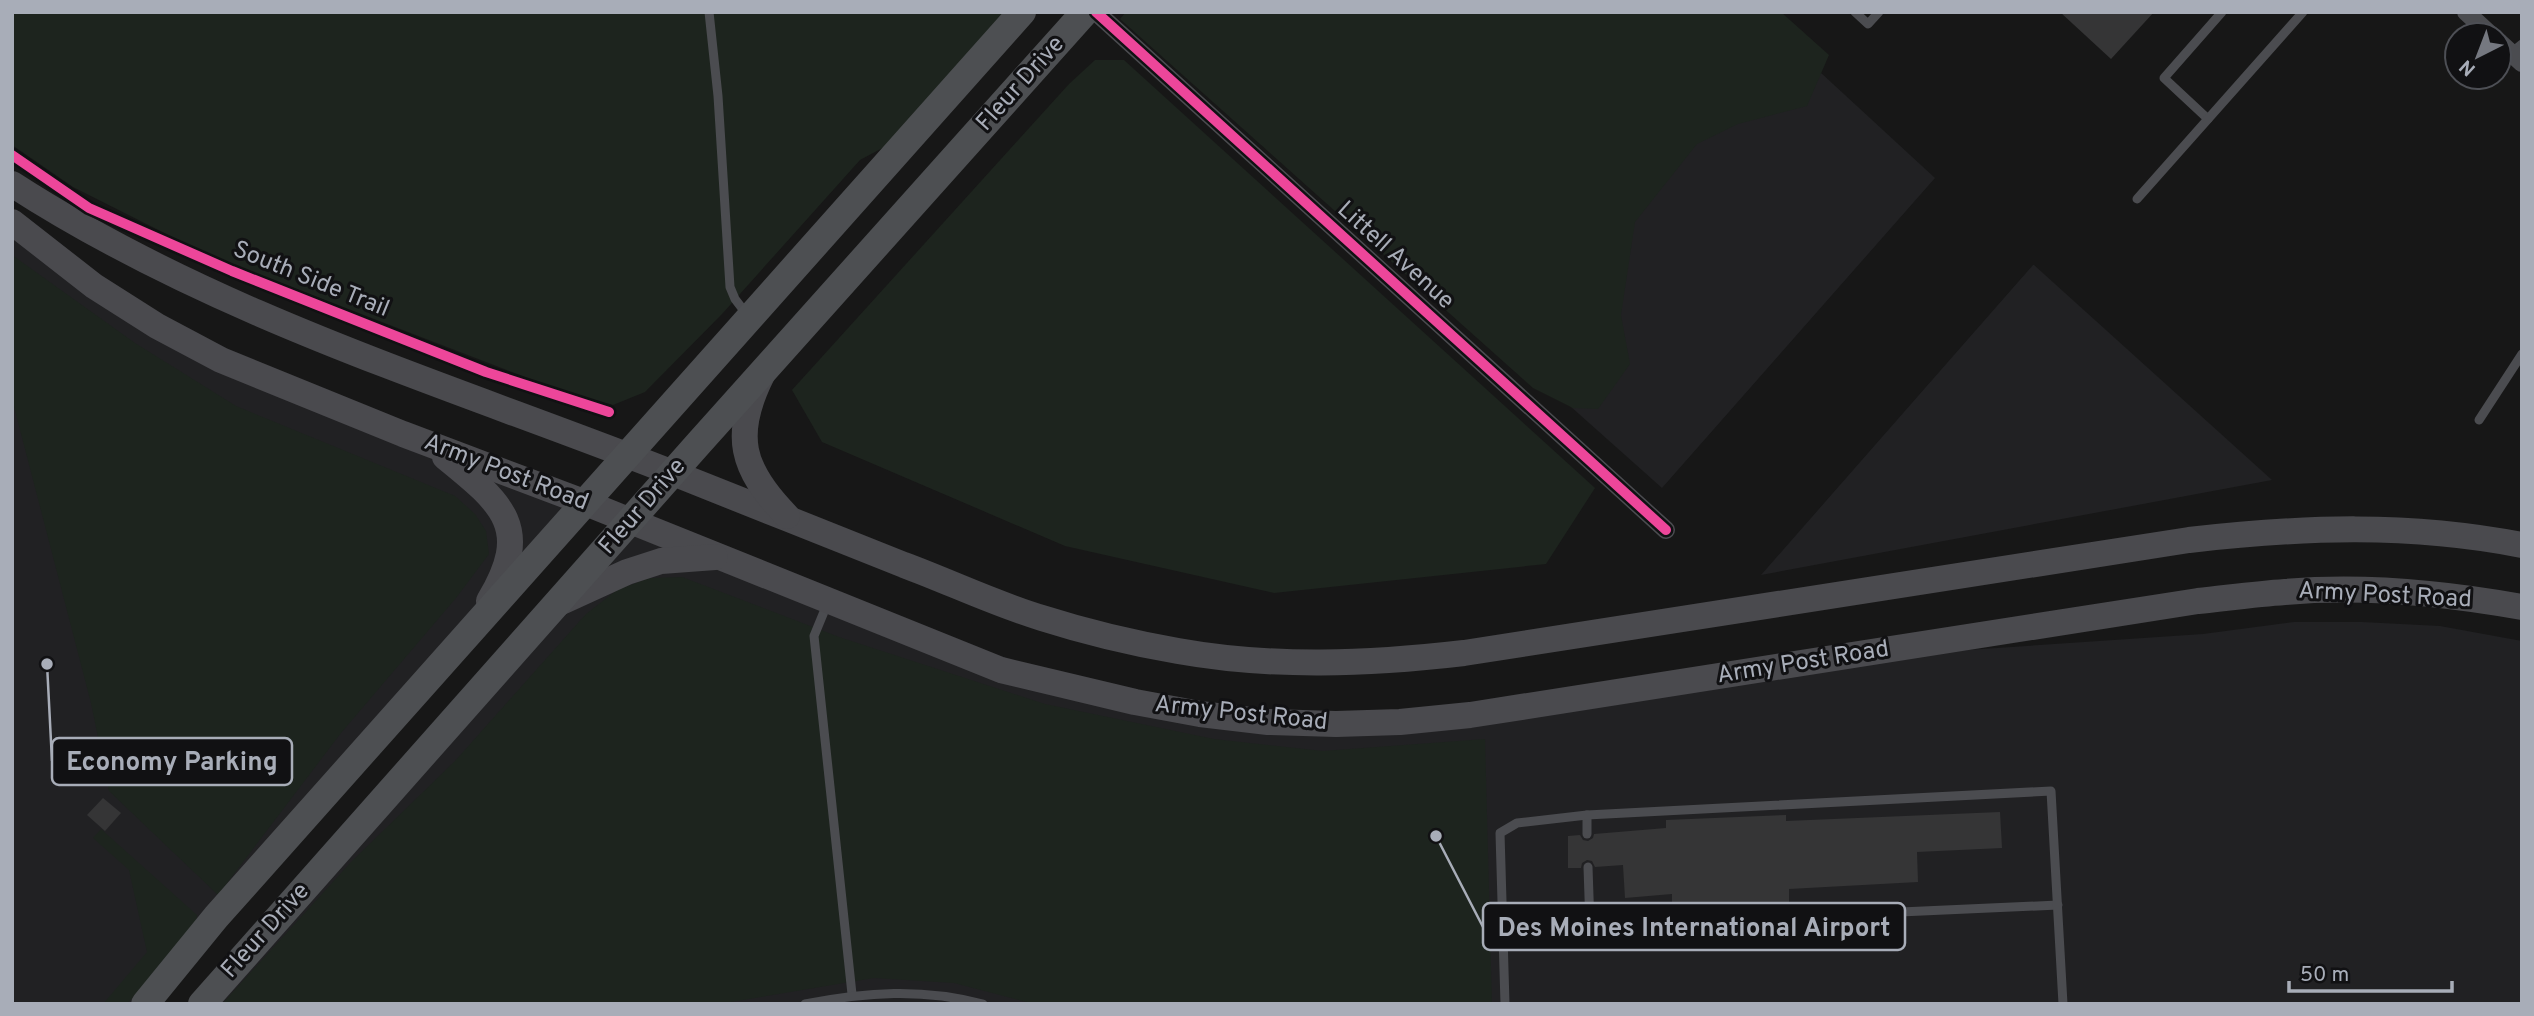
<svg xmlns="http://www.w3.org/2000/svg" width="2534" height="1016" font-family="Overpass,sans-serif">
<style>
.built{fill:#212123}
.green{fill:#1d241e}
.building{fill:#353536}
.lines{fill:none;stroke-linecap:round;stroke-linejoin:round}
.service{stroke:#4b4c50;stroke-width:9}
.minor{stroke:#4b4c50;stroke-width:18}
.secondary{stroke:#4a4a4e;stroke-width:26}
.primary{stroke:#4d4f52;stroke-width:28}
.cycleway-casing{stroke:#111113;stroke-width:15}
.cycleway{stroke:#ed469a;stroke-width:10}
.labels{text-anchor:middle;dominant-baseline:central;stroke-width:6;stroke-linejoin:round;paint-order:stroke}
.street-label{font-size:24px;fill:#a8adb8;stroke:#111113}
.leader{fill:none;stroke:#a8adb8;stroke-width:2.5}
.callout-dot{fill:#a8adb8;stroke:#111113;stroke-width:2.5}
.callout{fill:#111113;stroke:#a8adb8;stroke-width:2.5}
.callout-label{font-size:26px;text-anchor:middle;font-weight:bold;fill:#a8adb8}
</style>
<rect width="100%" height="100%" fill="#171717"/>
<g class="built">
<polygon points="1140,12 1755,12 1935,178 1662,488 1135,18"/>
<polygon points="12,222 157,326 586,503 138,1004 12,1004"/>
<polygon points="2034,265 2272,480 1761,575 2033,265"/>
<polygon points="631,521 1001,670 1336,724 1820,660 2203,634 2294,622 2362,622 2440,626 2522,641 2522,1004 202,1004"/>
</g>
<g class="green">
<polygon points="12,12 1004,12 888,145 860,160 722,314 645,392 613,405 559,390 208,255 73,187 12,145"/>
<polygon points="1126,12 1781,12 1829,55 1807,106 1738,124 1697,144 1635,222 1621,315 1630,364 1598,409 1573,408 1533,388 1120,19"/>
<polygon points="1095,60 1124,60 1595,488 1546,564 1274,593 1065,546 822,442 792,390 1069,84"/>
<polygon points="12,255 135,343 236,406 455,496 475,514 486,531 489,554 456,598 341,733 218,895 109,791 91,703 12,399"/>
<polygon points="682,577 839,637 1045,704 1214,739 1323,751 1485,739 1492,1004 1034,1004 954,983 874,978 719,1004 222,1004 351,862 455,761 586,614 617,590 650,578"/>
<polygon points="101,829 197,915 196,924 127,1004 103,1004 147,952 129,870 93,838"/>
</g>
<g class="building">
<polygon points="2060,12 2154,12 2111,59"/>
<polygon points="103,798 121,813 105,831 87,815"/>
<polygon points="2000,812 2002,848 1917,852 1918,882 1789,889 1789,910 1672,915 1672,894 1625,898 1623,865 1595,867 1592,861 1587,860 1582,863 1581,868 1568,868 1568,836 1580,835 1583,840 1588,841 1593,838 1594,834 1666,828 1666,820 1786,815 1786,821"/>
</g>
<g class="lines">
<g class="service">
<polyline points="709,12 718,96 730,287 735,299 748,316"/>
<polyline points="1855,12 1868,24 1879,12"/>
<polyline points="2511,53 2522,44"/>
<polyline points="2208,119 2164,78 2222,12"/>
<polyline points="2137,199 2303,12"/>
<polyline points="2479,420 2522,354"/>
<polyline points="828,602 814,636 852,994"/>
<polyline points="1587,815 1587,834"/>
<polyline points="1588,867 1590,926"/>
<polyline points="1503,930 2058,905"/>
<path d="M805,1004c61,-12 117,-16 178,0"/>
<polyline points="1505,1004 1500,833 1517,823 1587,815 2051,791 2063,1004"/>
</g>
<g class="minor">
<polyline points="1096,12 1666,530"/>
<polyline points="2466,12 2491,35"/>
<polyline points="2499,42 2522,63"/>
</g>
<g class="secondary">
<path d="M12,184c204,132 437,201 661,289 77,31 154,61 231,92 46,17 91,39 138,53 44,14 90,25 136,33 95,17 191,13 286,2l725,-113c114,-13 220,-17 333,5"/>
<path d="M12,222l82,64 63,40 64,34 182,74 183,69 415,167 134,32 65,12 68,8 68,2 64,-2 70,-7 728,-114c29,-3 58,-7 87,-9 78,-7 159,1 237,15"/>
<path d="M762,375c-30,60 -21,94 25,141"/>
<path d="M445,457c58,47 88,71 44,144"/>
<polyline points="557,604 627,572 661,561 715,557"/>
</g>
<g class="primary">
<polyline points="145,1004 216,917 1022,12"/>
<polyline points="202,1004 699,443 1085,12"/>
</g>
<g class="cycleway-casing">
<g id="cycleway">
<polyline points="1096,12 1666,530"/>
<polyline points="12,155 89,208 232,271 486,372 609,412"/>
</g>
</g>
<use href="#cycleway" class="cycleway"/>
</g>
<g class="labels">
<g class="street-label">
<text transform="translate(1021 84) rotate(-48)">Fleur Drive</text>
<text transform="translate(1395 256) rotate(42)">Littell Avenue</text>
<text transform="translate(311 280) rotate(22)">South Side Trail</text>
<text transform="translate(506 473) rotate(21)">Army Post Road</text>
<text transform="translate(643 507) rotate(-49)">Fleur Drive</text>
<text transform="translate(2385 596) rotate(3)">Army Post Road</text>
<text transform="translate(1803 663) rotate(-9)">Army Post Road</text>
<text transform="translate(1241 714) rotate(6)">Army Post Road</text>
<text transform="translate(266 931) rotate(-48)">Fleur Drive</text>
</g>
</g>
<path class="leader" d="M47 664L52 761M1436 836L1483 927"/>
<g class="callout-dot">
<circle cx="47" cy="664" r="7"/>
<circle cx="1436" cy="836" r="7"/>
</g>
<g class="callout">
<rect x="52" y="738" width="240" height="47" rx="7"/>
<rect x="1483" y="903" width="422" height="47" rx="7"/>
</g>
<g class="callout-label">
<text x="172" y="770">Economy Parking</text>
<text x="1694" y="936">Des Moines International Airport</text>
</g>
<rect width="2534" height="1016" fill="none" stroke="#a8adb8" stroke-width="28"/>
<g transform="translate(2478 56) rotate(222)"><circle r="33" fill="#111113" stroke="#4d4f55" stroke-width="2"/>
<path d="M0-5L12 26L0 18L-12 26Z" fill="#757880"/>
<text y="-10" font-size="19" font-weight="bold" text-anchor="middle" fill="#a8adb8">N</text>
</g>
<path d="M2289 981v10h163v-10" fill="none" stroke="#a8adb8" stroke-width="3.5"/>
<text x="2300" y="981" font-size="21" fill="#a8adb8" stroke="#111113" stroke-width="5" paint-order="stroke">50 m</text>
</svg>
